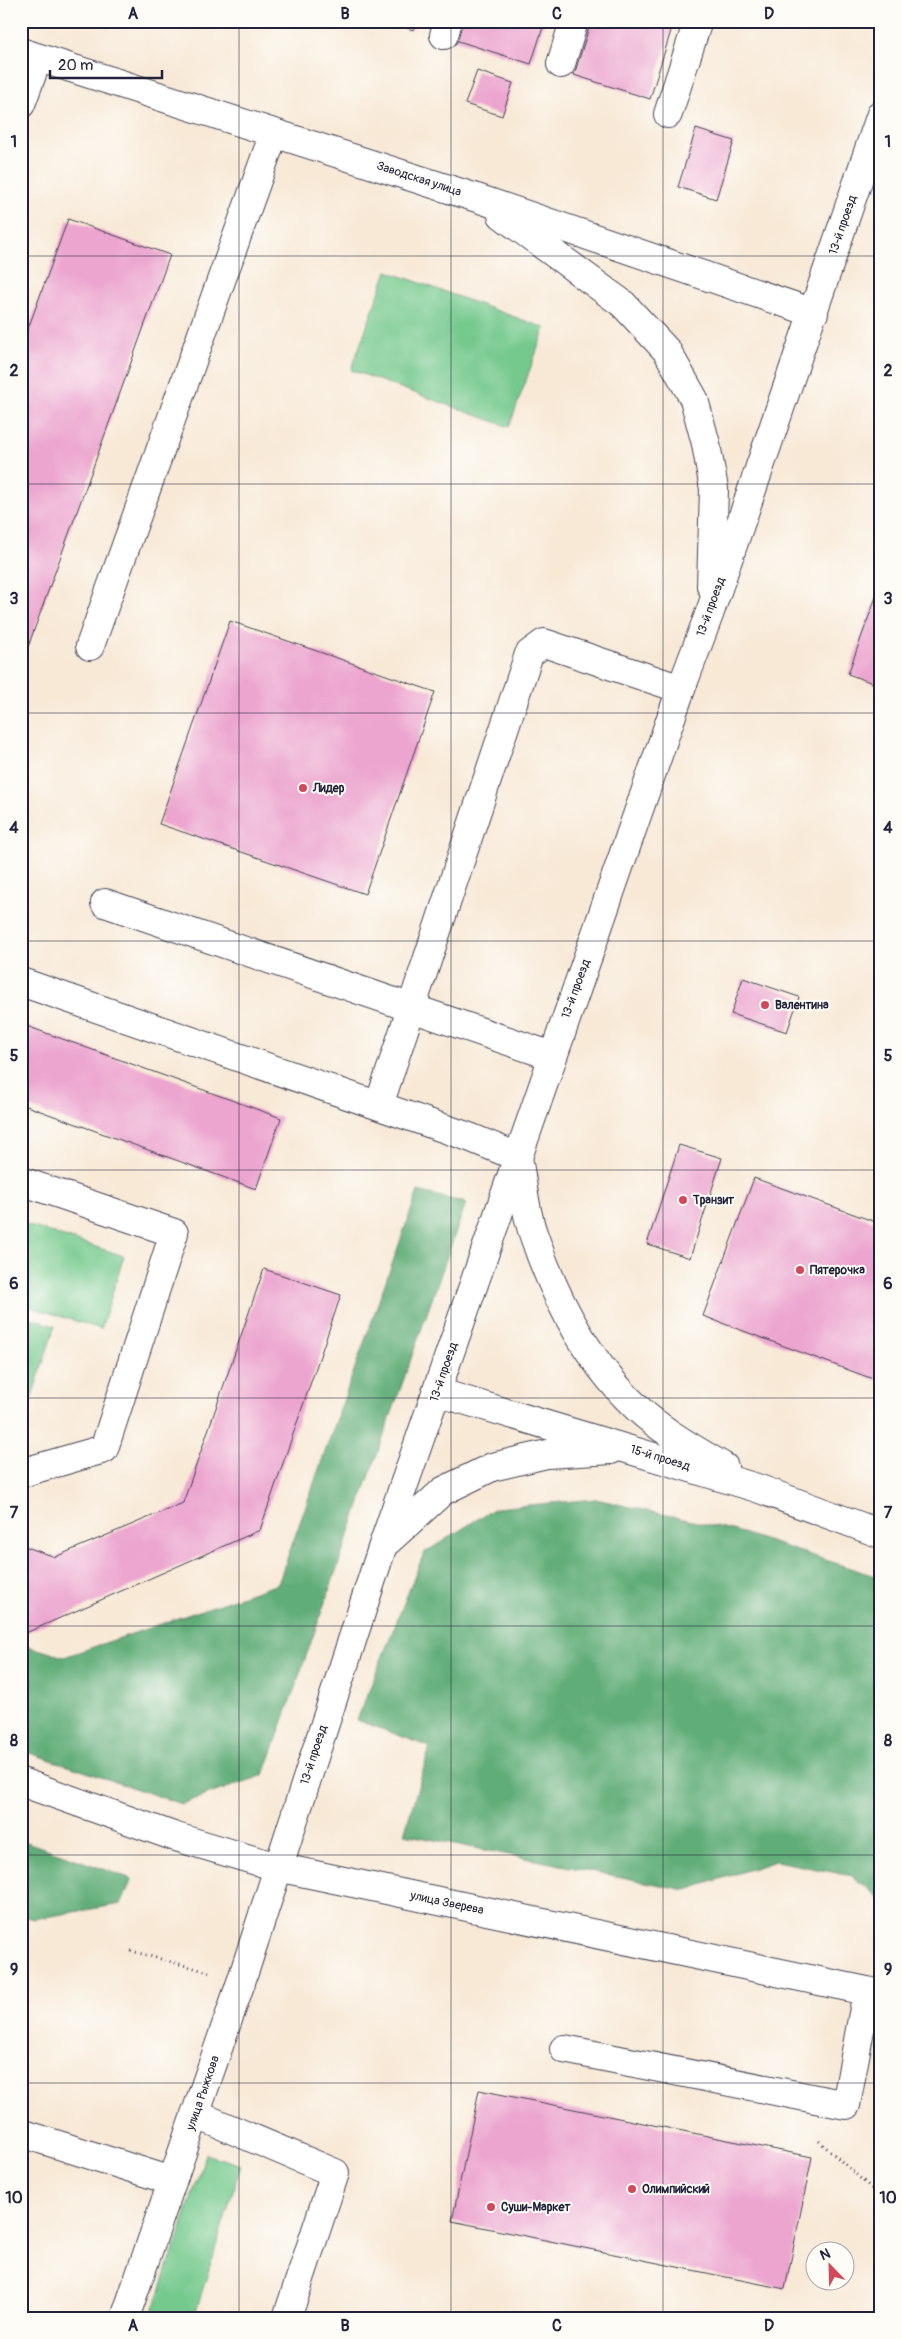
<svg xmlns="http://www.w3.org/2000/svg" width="902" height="2339" font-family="Pangolin,sans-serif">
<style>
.green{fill:#75c98d;stroke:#4c7664}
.forest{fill:#60ad78;stroke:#41685a}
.building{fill:#eca5cf}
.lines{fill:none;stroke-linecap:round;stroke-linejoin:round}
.minor-casing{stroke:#424052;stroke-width:30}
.major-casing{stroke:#424052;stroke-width:30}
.path{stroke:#424052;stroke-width:3;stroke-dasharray:1 4;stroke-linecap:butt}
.minor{stroke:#fff;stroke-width:28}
.major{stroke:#fff;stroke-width:28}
.grid{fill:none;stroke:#22223b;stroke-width:1;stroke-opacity:0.55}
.poi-dot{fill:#d1495b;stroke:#fdfcf7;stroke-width:2}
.labels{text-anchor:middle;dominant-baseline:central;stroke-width:4;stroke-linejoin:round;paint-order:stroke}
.street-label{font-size:12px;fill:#22223b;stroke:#fdfcf7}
.poi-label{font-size:12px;font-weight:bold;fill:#22223b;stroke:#fdfcf7;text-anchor:start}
.neatline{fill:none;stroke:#22223b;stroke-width:2}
.grid-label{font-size:16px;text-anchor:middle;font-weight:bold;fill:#22223b}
</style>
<rect width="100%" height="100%" fill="#fdfcf7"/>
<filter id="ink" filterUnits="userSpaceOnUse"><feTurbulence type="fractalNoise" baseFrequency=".02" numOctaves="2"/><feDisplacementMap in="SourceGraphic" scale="10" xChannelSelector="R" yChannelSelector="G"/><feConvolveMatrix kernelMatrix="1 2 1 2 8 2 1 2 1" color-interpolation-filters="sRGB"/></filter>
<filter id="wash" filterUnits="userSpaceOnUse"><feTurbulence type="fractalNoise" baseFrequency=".0096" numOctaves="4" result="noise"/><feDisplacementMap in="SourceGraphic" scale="20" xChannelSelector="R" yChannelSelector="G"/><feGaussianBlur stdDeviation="1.12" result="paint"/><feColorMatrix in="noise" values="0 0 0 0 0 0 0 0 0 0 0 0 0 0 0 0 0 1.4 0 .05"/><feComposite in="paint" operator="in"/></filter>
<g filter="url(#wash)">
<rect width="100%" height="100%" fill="#f8e9d7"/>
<g class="green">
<polygon points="387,271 545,328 509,427 351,370"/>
<polygon points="21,1223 124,1256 101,1329 21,1304"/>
<polygon points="21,1315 55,1326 26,1415 21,1413"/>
<polygon points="206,2154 241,2165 194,2318 151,2318"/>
</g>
<g class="forest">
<polygon points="418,1191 466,1203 264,1775 181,1804 21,1750 21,1644 64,1657 278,1584"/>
<polygon points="596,1499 736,1531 881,1578 881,1899 852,1876 776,1861 686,1890 404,1834 430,1747 357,1720 424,1553 495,1508"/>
<polygon points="21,1840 132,1879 121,1904 34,1919 21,1915"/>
</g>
<g id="blocks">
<g class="building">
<polygon points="387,21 416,21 413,30"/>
<polygon points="461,21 545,21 531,64 455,40"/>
<polygon points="591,21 674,21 650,99 574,75"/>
<polygon points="477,71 513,83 502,116 465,104"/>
<polygon points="696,129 734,141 716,199 678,187"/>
<polygon points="68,219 170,255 21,666 21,348"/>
<polygon points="881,583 881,686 848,674"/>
<polygon points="230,621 435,692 365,894 159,824"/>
<polygon points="743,978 799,997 787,1032 731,1014"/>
<polygon points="21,1024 281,1118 256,1189 21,1104"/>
<polygon points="679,1145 722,1158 690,1258 647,1244"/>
<polygon points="754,1178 881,1224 881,1382 703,1316"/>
<polygon points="264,1269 341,1295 260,1530 28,1632 21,1629 21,1545 55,1557 183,1503"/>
<polygon points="479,2090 812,2157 785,2289 452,2221"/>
</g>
</g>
</g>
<g filter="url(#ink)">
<use href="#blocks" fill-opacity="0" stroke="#424052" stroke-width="1"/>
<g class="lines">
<g class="minor-casing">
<g id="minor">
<polyline points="444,35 448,21"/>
<polyline points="21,52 480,199 814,313"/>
<polyline points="561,64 574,21"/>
<polyline points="21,104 38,58"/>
<polyline points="668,114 698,21"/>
<polyline points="502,215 623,304 667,351 694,399 706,444 714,489 711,586"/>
<polyline points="90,646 274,133"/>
<polyline points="105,903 552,1056"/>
<polyline points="21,982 469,1137 518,1157"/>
<polyline points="379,1105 529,654 544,643 681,689"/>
<path d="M518,1158c5,26 7,54 16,78 22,66 58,133 111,179 24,20 52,36 79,52"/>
<polyline points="21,1181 174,1233 104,1449 21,1473"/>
<polyline points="437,1392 757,1488 881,1534"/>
<polyline points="388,1541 443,1491 492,1467 547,1454 611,1450"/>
<polyline points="564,2049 846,2105 867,1992"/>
<polyline points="195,2114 335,2173 287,2318"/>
<polyline points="21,2133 172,2181"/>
<polyline points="125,2318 241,1982 383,1545 681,689 710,612 881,114"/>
</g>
</g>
<g class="major-casing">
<polyline id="major" points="21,1782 173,1836 277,1867 881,1994"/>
</g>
<g class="path">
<polyline points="131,1951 209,1972"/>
<polyline points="819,2141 881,2197"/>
</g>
<use href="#minor" class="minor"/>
<use href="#major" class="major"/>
</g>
</g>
<path class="grid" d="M239,21v2297M451,21v2297M663,21v2297M21,256h860M21,484h860M21,713h860M21,941h860M21,1170h860M21,1398h860M21,1626h860M21,1855h860M21,2083h860"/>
<g class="poi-dot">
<circle cx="303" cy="788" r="5"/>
<circle cx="765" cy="1005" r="5"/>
<circle cx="683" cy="1200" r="5"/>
<circle cx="800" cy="1270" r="5"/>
<circle cx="632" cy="2189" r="5"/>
<circle cx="491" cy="2207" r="5"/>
</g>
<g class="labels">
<g class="street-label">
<text transform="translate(419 179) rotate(18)">Заводская улица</text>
<text transform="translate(843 225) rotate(-71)">13-й проезд</text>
<text transform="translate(711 607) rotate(-70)">13-й проезд</text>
<text transform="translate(576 989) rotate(-70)">13-й проезд</text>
<text transform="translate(444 1372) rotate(-71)">13-й проезд</text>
<text transform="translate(660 1458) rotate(17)">15-й проезд</text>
<text transform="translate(314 1755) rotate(-72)">13-й проезд</text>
<text transform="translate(447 1903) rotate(12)">улица Зверева</text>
<text transform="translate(203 2093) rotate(-71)">улица Рыжкова</text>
</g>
<g class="poi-label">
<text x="313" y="788">Лидер</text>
<text x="775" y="1005">Валентина</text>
<text x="693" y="1200">Транзит</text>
<text x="810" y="1270">Пятерочка</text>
<text x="642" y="2189">Олимпийский</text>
<text x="501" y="2207">Суши-Маркет</text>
</g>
</g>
<rect width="902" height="2339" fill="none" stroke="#fdfcf7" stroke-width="55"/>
<g transform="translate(830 2266) rotate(337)"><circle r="24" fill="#fdfcf7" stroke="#a5a5ac"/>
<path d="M0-4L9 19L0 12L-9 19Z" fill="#d1495b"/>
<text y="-8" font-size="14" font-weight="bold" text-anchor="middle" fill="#22223b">N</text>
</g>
<path d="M50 70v8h112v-8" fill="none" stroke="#22223b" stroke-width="2.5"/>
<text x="58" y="70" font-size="15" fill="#22223b" stroke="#fdfcf7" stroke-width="4" paint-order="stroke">20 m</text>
<rect x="28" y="28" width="846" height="2284" class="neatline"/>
<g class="grid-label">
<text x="133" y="19">A</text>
<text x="345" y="19">B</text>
<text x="557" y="19">C</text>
<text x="769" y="19">D</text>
<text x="14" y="147">1</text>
<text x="888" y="147">1</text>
<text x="14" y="376">2</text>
<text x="888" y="376">2</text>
<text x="14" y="604">3</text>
<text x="888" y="604">3</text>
<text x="14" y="833">4</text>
<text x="888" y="833">4</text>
<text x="14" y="1061">5</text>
<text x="888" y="1061">5</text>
<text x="14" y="1289">6</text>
<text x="888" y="1289">6</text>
<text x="14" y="1518">7</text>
<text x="888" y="1518">7</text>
<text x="14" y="1746">8</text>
<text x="888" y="1746">8</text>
<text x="14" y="1975">9</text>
<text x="888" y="1975">9</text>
<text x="14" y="2203">10</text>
<text x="888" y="2203">10</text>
<text x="133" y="2331">A</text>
<text x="345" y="2331">B</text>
<text x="557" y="2331">C</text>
<text x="769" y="2331">D</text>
</g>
</svg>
